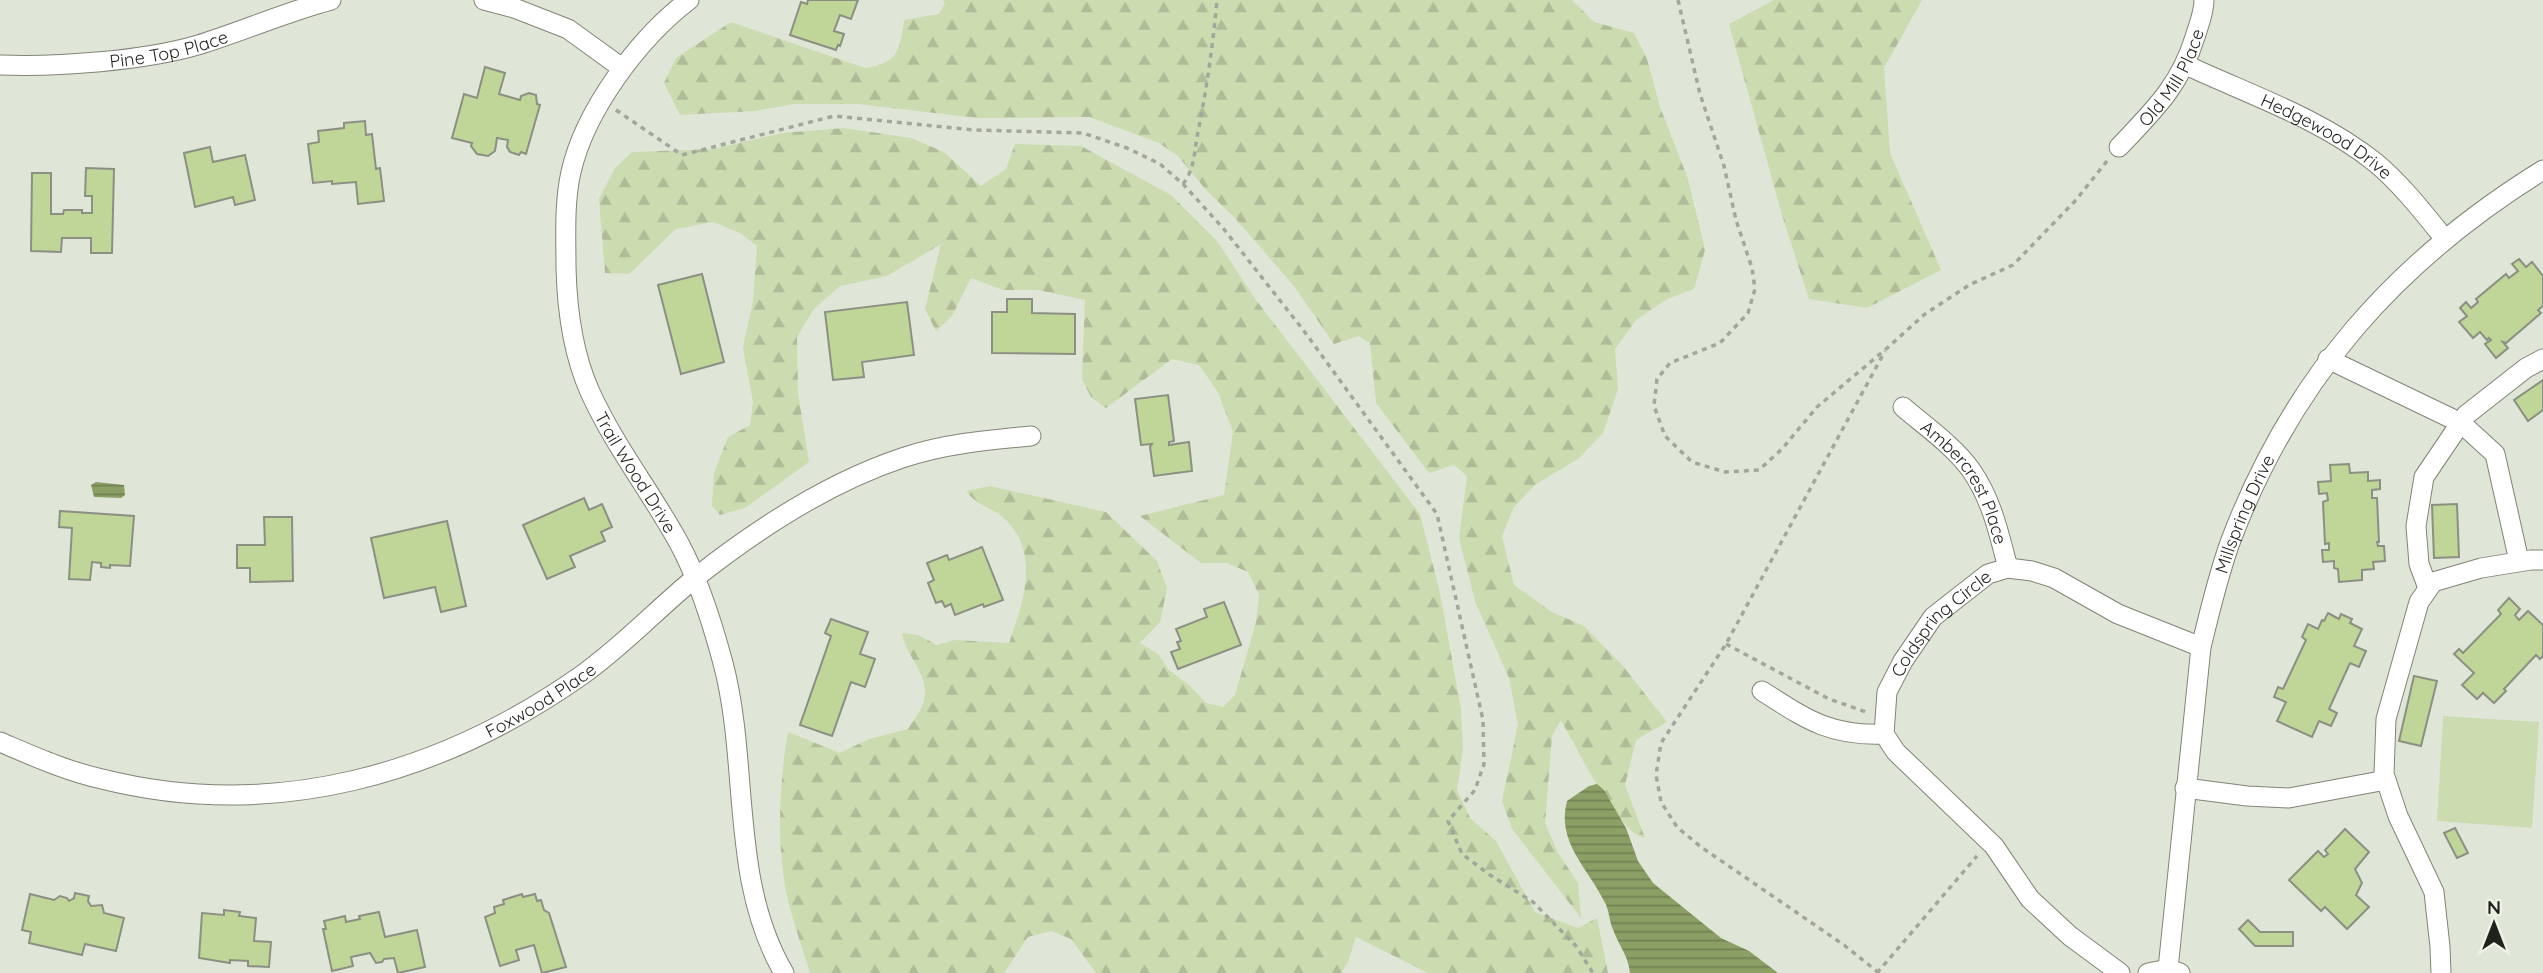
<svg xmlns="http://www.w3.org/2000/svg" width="2543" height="973" font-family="Quicksand,sans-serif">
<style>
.forest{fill:url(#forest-firs)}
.park{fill:#ccdbb0}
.water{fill:url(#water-rules)}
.building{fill:#c0d598;stroke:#8b9082;stroke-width:2}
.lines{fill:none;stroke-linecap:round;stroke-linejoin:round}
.minor-casing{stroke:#7f8477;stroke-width:21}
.path{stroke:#a2a79b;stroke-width:3.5;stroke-dasharray:5 5;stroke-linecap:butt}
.minor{stroke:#fff;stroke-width:19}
.labels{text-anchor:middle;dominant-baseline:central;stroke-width:7;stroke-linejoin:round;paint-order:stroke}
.street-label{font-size:18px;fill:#1f211c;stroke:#edf3e4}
</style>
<defs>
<pattern id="forest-firs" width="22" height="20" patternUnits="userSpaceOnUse" patternTransform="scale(1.75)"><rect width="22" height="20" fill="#ccdbb0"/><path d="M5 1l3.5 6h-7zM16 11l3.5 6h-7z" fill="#afbc97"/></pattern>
<pattern id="water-rules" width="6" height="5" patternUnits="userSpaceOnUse" patternTransform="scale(1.75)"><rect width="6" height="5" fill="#8c9f65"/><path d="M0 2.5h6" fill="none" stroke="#728152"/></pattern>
</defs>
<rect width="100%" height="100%" fill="#e0e6d7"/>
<g class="forest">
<path d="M943,0h629l22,22 40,11 13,26 13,48 28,72 17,71 -11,39 -27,10 -31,21 -21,29 3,40 -15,44 -25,26 -43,26 -21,22 -12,29 12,49 38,27 32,14 39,40 44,56 -31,18 -11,45 20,53c-27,-4 -69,-92 -84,-118l-9,16 -7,87 13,30 20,30 3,35 -69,-89 -10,-28 16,-77 -9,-46 -34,-77 -16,-63 8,-62 -13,-11 -25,8 -53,-70 -6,-60 -11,-7 -25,8 -40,-58 -60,-69 -28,-27 -28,-34 -19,-13 -70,-26 -111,1 -121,-14h-63l-39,7 -75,4 -16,-32 12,-25 55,-36 134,46c33,-5 35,-17 39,-48l35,-6 6,-11z"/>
<polygon points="1774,0 1922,0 1884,68 1890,153 1941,270 1867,308 1809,299 1782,215 1729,24"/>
<path d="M844,128l67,10 33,14 37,34 25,-17 9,-25 66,2 90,49 46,46 39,59 164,214 20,79 21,116 2,40 -6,41 13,28 26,23 39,71 43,16 19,-10 11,55h-180l-72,-36 -8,25 -7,11h-245l-25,-34 -20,-8 -23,6 -24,36h-194c-7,-24 -16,-48 -22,-73 -12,-51 -9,-117 0,-168l52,21 29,-14 39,-10c5,-8 14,-19 16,-29 7,-25 -19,-44 -22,-67l16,2 19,10 17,-5 55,3c14,-40 32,-89 -4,-124 -12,-12 -26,-11 -39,-28l24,-5 116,26 51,49 10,27 -7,34 -20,21 18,11 11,16 20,15 17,18 17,4 12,-12 21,-73 3,-27 -11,-23 -21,-9h-26l-61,-47 84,-21 9,-63 -15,-40 -19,-27 -27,-6 -66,49 -15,-11 -9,-18 3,-79 -47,-10h-35l-32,-12 -19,38 -16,15 -11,-22 16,-65 -54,32 -47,10 -27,24 -16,27 1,56 11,69 -64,46 -25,7 -8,-9 2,-33 14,-36 22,-12 3,-23 -10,-54 10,-48 4,-54 -17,-13 -27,-11 -37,7 -47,45 -24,-1 -6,-74 16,-31 17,-16 81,-3 69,-16z"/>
</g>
<polygon class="park" points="2443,716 2539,722 2532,828 2437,821"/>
<g class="water">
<polygon points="96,482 124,485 125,495 121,498 94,497 91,485"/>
<path d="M1597,784l7,6 22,38 12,33 15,22 68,55 28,13 29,22h-148c-2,-19 -12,-28 -18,-46 -3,-8 -3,-18 -8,-26 -16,-33 -48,-59 -37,-100l22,-15z"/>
</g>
<g class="building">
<polygon points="808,0 858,0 851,19 840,15 834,31 844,34 840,46 838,45 836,50 790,35 801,2 807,4"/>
<polygon points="485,67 505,73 499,94 520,100 521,96 529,93 536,95 537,104 540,105 526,154 521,152 519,155 510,152 507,147 508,140 497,138 495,151 488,156 477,154 471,146 472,143 452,138 464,94 477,98"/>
<polygon points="365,121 366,135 372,134 376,169 380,168 384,201 358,204 356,182 332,184 332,181 313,183 308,144 319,142 318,131 344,128 344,123"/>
<polygon points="210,147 213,162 245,155 255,200 235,205 233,197 195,207 184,153"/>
<polygon points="86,168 114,169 112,253 91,253 91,238 62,238 61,252 31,251 32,173 51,173 51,214 63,214 64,210 82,210 82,213 92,213 92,196 85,196"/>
<polygon points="2519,259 2526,267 2532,262 2543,276 2543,306 2538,310 2541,313 2506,343 2503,342 2508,348 2496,358 2485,344 2491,340 2489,338 2487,340 2480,332 2473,338 2459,322 2467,316 2460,308 2466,302 2471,308 2478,302 2476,299 2506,274 2509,278 2518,271 2512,264"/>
<polygon points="702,274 724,362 681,374 658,285"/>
<polygon points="1007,299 1032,299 1032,313 1075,314 1075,354 992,353 992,312 1007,312"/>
<polygon points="907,302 914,355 862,362 864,377 833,380 825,312"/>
<polygon points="2543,380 2543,410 2528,421 2514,400"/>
<polygon points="1168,395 1174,441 1169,442 1169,445 1189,442 1192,471 1154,476 1150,447 1152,444 1141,445 1135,399"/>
<polygon points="2349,464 2350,473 2368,472 2368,481 2380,480 2380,489 2372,490 2372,498 2377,498 2379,542 2377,542 2378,546 2384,546 2385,561 2373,562 2374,569 2362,570 2362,580 2339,582 2338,569 2334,568 2334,561 2323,562 2322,550 2329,550 2329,543 2325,544 2323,502 2328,500 2327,493 2319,494 2318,482 2331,481 2330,465"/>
<polygon points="584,498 589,510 602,504 612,527 601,532 605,541 570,556 575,567 547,579 523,525"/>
<polygon points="2457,504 2459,557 2434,558 2432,505"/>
<polygon points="60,511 134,516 130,566 110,565 110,568 101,567 101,563 92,562 90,580 69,579 72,528 59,527"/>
<polygon points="264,517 292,517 293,581 250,582 250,568 237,568 237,545 265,545"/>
<polygon points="447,521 466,606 441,612 435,587 384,598 371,538"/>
<polygon points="982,547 1003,600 984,607 983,604 955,615 951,604 945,607 942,601 936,603 928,583 934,580 927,563 947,555 949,560"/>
<polygon points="2509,598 2520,609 2515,615 2519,620 2528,611 2543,625 2543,656 2540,659 2536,655 2504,689 2506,691 2494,703 2483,693 2477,699 2462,685 2474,673 2454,654 2459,649 2463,653 2501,614 2498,610"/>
<polygon points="1224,602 1241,645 1178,669 1171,652 1180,649 1177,642 1181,641 1176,629 1207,617 1204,609"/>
<polygon points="2328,613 2339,619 2341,614 2352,619 2350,623 2362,629 2354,646 2366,651 2359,667 2350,663 2329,709 2337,713 2331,726 2319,721 2312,737 2277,721 2286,702 2274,697 2278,687 2283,689 2306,640 2302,637 2308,624 2318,629 2322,620 2324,621"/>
<polygon points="831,619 868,632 860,654 875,659 865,687 851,682 832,736 800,725 831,636 825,633"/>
<polygon points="2414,676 2437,681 2421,746 2399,741"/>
<polygon points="2455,828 2468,853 2457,858 2444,833"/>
<polygon points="2345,829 2369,852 2355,869 2362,883 2356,895 2369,907 2347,929 2325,907 2321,911 2289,880 2318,851 2324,857 2328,854 2325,850"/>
<polygon points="75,893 89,896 88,901 91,906 102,905 104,913 124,918 116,951 85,944 82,955 29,943 31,932 22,930 30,894 54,900 60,896 67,898 69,901 74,898"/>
<polygon points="522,894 523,897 535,894 537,901 541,900 544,910 549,913 566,967 542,973 534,945 516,950 519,960 500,966 485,917 495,913 494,907 504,904 503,900"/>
<polygon points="224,910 240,912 239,916 256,918 254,941 271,942 269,967 248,966 248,961 230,960 230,963 199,958 202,913 224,915"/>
<polygon points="379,912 385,937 417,930 425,967 398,973 394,958 384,959 382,962 376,963 370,953 351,957 353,966 332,971 323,929 326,929 324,921 345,916 346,922 360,919 359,916"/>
<polygon points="2248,920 2260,932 2293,932 2293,946 2255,946 2239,929"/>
</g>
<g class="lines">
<g class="minor-casing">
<g id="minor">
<polyline points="484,0 514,8 568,29 622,68"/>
<path id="s1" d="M689,0c-50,38 -104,110 -118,172 -7,31 -5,64 -5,96 1,41 7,86 24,124 24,53 61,100 89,151 20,37 33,79 44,120 27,102 6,216 61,310"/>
<path id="s2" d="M0,65c58,2 143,-4 198,-20 45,-14 88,-33 133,-45"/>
<path id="s3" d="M2186,65c64,30 134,53 190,98 26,22 47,49 68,75"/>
<path id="s4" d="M2119,147c34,-36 61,-61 76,-110 4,-13 9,-24 9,-37"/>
<polyline points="2328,359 2461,423 2495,454 2519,561"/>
<path id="s5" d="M1903,407c22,19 51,39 68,63 21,30 28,64 37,98"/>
<polyline points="2428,588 2419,564 2416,526 2424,477 2466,415 2526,368 2543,359"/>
<path d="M1762,691c44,28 67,45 122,43"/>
<path id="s6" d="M0,742c33,14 66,29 102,37 171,43 338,-4 480,-104 41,-29 75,-66 113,-97 62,-49 132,-95 207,-120 41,-14 85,-18 129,-22"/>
<polyline points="2185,788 2247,796 2289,798 2386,780"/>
<path id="s7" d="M2168,969l33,-322c9,-36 17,-72 30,-107 62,-163 165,-279 312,-370"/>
<path id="s8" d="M2120,973l-50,-37 -40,-37 -36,-53 -98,-94 -12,-18 3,-42 16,-31 30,-44 55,-43 20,-6 24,3 22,7 64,36 83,33"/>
<polyline points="2148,973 2168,969 2180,973"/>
<polyline points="2441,973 2440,947 2434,892 2398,816 2384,774 2386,719 2419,602 2433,582 2481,568 2531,560 2543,560"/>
</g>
</g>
<g class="path">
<polyline points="1678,0 1700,94 1724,166 1736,220 1752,268 1755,289 1748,313 1720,343 1670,363 1657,379 1654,406 1665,436 1692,462 1725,472 1759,470 1782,449 1817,407 1886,349 1925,314 1969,285 2013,265 2076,200 2107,161"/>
<polyline points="616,110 682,155 834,116 974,130 1083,133 1127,148 1160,164 1183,184 1223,228 1304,331 1437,514 1483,720 1484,764 1475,790 1448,821 1462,854 1490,875 1533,902 1576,946 1593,973"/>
<path d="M1183,184c11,-14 11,-29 14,-47 9,-45 16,-91 20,-137"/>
<polyline points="1726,644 1829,699 1869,713"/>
<polyline points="1877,973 1977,856"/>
<polyline points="1879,973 1844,945 1701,847 1677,827 1661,802 1656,775 1661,743 1726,644 1885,351"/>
</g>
<use href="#minor" class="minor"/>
</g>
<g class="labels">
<g class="street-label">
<text stroke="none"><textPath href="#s2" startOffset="170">Pine Top Place</textPath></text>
<text stroke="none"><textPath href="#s4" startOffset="88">Old Mill Place</textPath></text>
<text stroke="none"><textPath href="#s3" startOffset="158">Hedgewood Drive</textPath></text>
<text stroke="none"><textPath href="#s1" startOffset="528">Trail Wood Drive</textPath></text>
<text stroke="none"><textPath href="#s5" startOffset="100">Ambercrest Place</textPath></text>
<text stroke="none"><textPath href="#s7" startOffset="464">Millspring Drive</textPath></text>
<text stroke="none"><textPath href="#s8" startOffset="469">Coldspring Circle</textPath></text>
<text stroke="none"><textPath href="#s6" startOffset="567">Foxwood Place</textPath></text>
</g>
</g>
<g transform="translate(2494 924)" stroke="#edf3e4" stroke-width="5" paint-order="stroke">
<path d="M0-5L12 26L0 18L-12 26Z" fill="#1f211c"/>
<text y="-10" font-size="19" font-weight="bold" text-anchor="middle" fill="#1f211c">N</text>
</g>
</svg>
